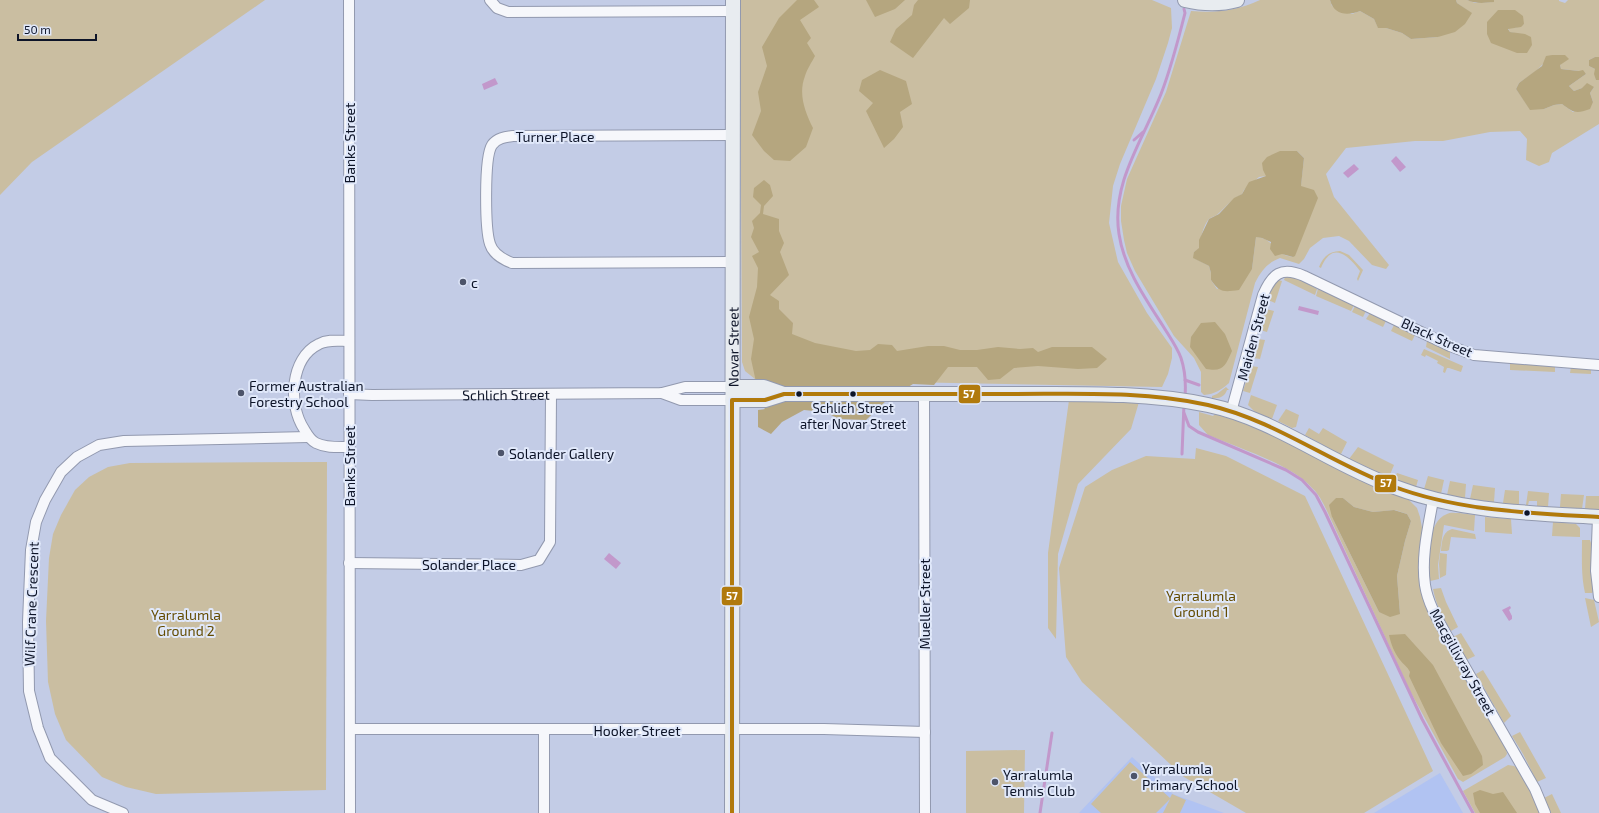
<svg xmlns="http://www.w3.org/2000/svg" width="1599" height="813" font-family="'Exo 2',sans-serif">
<style>
.built{fill:#b1c3f2}
.green{fill:#cabea1;fill-rule:evenodd}
.forest{fill:#b5a67f}
.water{fill:#c298cb}
.lines{fill:none;stroke-linecap:round;stroke-linejoin:round}
.stream{stroke:#c298cb;stroke-width:3}
.street-casing{stroke:#9299af;stroke-width:12}
.secondary-casing{stroke:#9299af;stroke-width:16}
.street{stroke:#f6f7fb;stroke-width:10}
.secondary{stroke:#e8ecf0;stroke-width:14}
.bus-1-casing{stroke:#e0e8fa;stroke-width:7}
.bus-1{stroke:#b17a0c;stroke-width:4}
.poi-dot{fill:#4d546a;stroke:#e0e8fa;stroke-width:1.5}
.bus-dot{fill:#0d1428;stroke:#e0e8fa;stroke-width:1.5}
.labels{text-anchor:middle;dominant-baseline:central;stroke-width:4;stroke-linejoin:round;paint-order:stroke}
.bus-label{font-size:13px;fill:#0d1428;stroke:#e0e8fa}
.street-label{font-size:14px;fill:#0d1428;stroke:#e0e8fa}
.poi-label{font-size:14px;fill:#0d1428;stroke:#e0e8fa;text-anchor:start}
.park-label{font-size:14px;fill:#644c02;stroke:#e0e8fa}
.line-badge{stroke:#e0e8fa;stroke-width:1.5}
.badge-label{font-size:11px;text-anchor:middle;font-weight:bold;fill:#fff}
</style>
<rect width="100%" height="100%" fill="#c3cce6"/>
<g class="built">
<polygon points="1132,757 1173,794 1224,813 1079,813"/>
<polygon points="1440,773 1463,813 1374,813"/>
</g>
<g class="green">
<polygon points="0,0 265,0 32,162 0,195"/>
<polygon points="740,0 1152,0 1171,8 1172,28 1168,43 1156,79 1120,164 1113,186 1109,223 1118,262 1147,313 1172,348 1172,358 1168,374 1162,387 755,379 745,371 742,362"/>
<path d="M1260,0h70l2,6 20,8 8,-3 14,8 4,8 8,1 16,5 9,6 27,-2 33,-24 -14,-10 -1,-3h11l8,3 18,-1 1,-2h65v1l6,2 3,-3h31v57h-4l-6,3v6l6,3 1,11h3v44l-47,29 -3,9 -10,4 -13,-6 1,-21 -7,-8 -30,1 -47,9h-28l-69,7 -20,26 8,23 55,68 -3,4 -14,-4 -23,-24 -10,-5 -16,2 -13,10 -6,11 -5,5 -19,-6c-13,5 -19,13 -25,25l-26,100c-8,7 -14,11 -25,12l-3,-3v-20l-7,-14 -20,-22 -39,-65 -8,-18 -3,-13 -3,-19v-15l6,-27 39,-87 25,-81c26,2 45,0 69,-11zM1524,24l-9,4h-7l2,4 4,1 -27,1zM1552,55h13l-5,10 1,4 18,2 7,3 -17,12 5,5 8,-3 12,-1 -4,6 3,9 -20,10 -11,-8 -8,1 -10,4h-14l-14,-20 3,-6 17,-12zM1297,151l7,7 -11,99c-3,-1 -7,-1 -10,-3 -11,-5 -11,-16 -27,-17l-4,32 -35,20 -6,-9v-7l-2,-7 -15,-8v-6l5,-3c0,-7 5,-25 10,-30 4,-3 8,-3 11,-7 7,-7 13,-13 22,-18l2,-4 15,-13 7,-1z"/>
<path d="M1340,251l9,4 14,15 -5,11 -1,-2 3,-8c-13,-17 -28,-30 -39,-3l-2,-1c4,-10 9,-15 21,-16z"/>
<polygon points="1285,277 1295,277 1317,289 1315,295 1284,280"/>
<polygon points="1278,280 1282,281 1275,303 1268,300 1272,286"/>
<polygon points="1318,289 1354,305 1351,311 1316,296"/>
<polygon points="1355,306 1366,311 1363,317 1352,312"/>
<polygon points="1266,309 1274,311 1267,332 1260,330"/>
<polygon points="1370,313 1386,321 1383,327 1366,319"/>
<polygon points="1394,325 1415,335 1412,341 1391,331"/>
<polygon points="1258,339 1265,340 1260,359 1253,358"/>
<polygon points="1427,341 1450,352 1450,359 1426,347"/>
<polygon points="1424,349 1463,366 1461,372 1449,368 1447,368 1445,373 1443,372 1444,367 1437,363 1438,361 1426,355 1425,357 1421,355"/>
<polygon points="1510,362 1555,365 1555,372 1510,370"/>
<polygon points="1251,366 1258,367 1250,393 1243,391"/>
<polygon points="1571,367 1591,368 1591,374 1570,373"/>
<path d="M1226,387l3,3h-2c-2,6 -7,9 -15,8v-2l5,-2z"/>
<polygon points="1251,395 1277,405 1272,419 1255,412 1248,405"/>
<polygon points="1069,400 1139,402 1131,429 1078,484 1058,554 1056,639 1048,628 1048,553"/>
<polygon points="1286,409 1299,415 1296,427 1292,428 1278,421"/>
<path d="M1199,412l14,4 2,-2 32,10 29,11 77,42 56,23 8,8 3,9 2,11 -3,44 13,48 74,128 1,6 -2,3 -42,25 -5,-3 -48,-88 -83,-180c-4,-8 -8,-17 -15,-23 -21,-24 -74,-40 -104,-53l-9,-10zM1336,498h7l11,9 19,5 22,-2 12,4 4,7 -6,20 -8,35 3,38 -21,-2 -47,-95z"/>
<polygon points="1309,428 1319,434 1323,428 1347,442 1341,454 1339,454 1305,435"/>
<polygon points="1358,447 1394,465 1389,477 1349,459"/>
<polygon points="1196,448 1226,456 1305,496 1433,771 1364,813 1246,813 1184,777 1082,682 1066,657 1059,568 1085,487 1112,470 1146,456 1195,459"/>
<polygon points="327,462 326,790 156,794 126,787 102,777 66,740 55,714 48,682 46,621 49,558 53,534 61,515 75,490 89,477 108,467 130,463"/>
<polygon points="1397,473 1418,480 1416,487 1394,479"/>
<polygon points="1428,476 1444,480 1441,494 1424,489"/>
<polygon points="1450,481 1466,484 1465,498 1447,495"/>
<polygon points="1473,485 1495,488 1494,502 1470,499"/>
<polygon points="1505,490 1519,491 1519,505 1503,503"/>
<polygon points="1528,491 1549,493 1548,507 1537,506 1537,501 1529,501 1528,505 1526,505"/>
<polygon points="1561,494 1584,495 1582,509 1560,507"/>
<polygon points="1586,496 1599,496 1599,510 1585,509"/>
<path d="M1459,513l16,2 -1,16 -30,-6 -6,40 1,14 -9,2c-1,-18 -4,-60 17,-67 3,-2 8,-1 12,-1z"/>
<polygon points="1485,517 1511,519 1512,534 1485,532"/>
<polygon points="1553,522 1576,524 1580,528 1580,537 1552,536"/>
<path d="M1452,529l23,5 1,5 -25,-2 -2,13 -2,1h-6c1,-9 1,-19 11,-22z"/>
<path d="M1582,540h8l1,3v29l2,20 -1,1h-7c-4,-18 -3,-35 -3,-53z"/>
<polygon points="1440,553 1447,554 1446,575 1440,578 1439,564"/>
<path d="M1441,588l5,14 12,25 -7,4c-8,-13 -15,-26 -18,-42z"/>
<polygon points="1585,598 1594,600 1599,622 1591,627"/>
<polygon points="1461,633 1475,656 1466,660 1453,637"/>
<polygon points="1483,670 1511,716 1504,723 1476,674"/>
<polygon points="1520,732 1546,778 1537,782 1523,754 1512,736"/>
<polygon points="1025,750 1024,813 966,813 966,751"/>
<polygon points="1130,762 1170,798 1172,794 1186,800 1180,813 1163,813 1170,799 1156,813 1101,813 1091,804"/>
<polygon points="1508,765 1514,766 1517,768 1530,791 1540,813 1475,813 1463,791"/>
<polygon points="1552,794 1561,813 1551,813 1544,798"/>
</g>
<g class="forest">
<path d="M797,0h17l5,7 -19,13 11,18 -4,5 8,13c-3,6 -8,13 -10,20 -7,18 0,36 8,52l-7,19 -16,14 -16,-1 -10,-9 -12,-16 9,-24 -3,-19 9,-26 -5,-19 17,-29z"/>
<polygon points="866,0 905,0 895,9 875,17"/>
<polygon points="918,0 970,0 969,8 950,24 944,18 913,58 890,42 896,29 912,15 914,5"/>
<path d="M1330,0h126l1,3 15,10 -7,11 -10,8 -17,5 -27,2 -9,-6 -16,-5h-8l-4,-9 -14,-8c-13,5 -26,4 -30,-11z"/>
<path d="M1467,0h27v2c-10,1 -18,2 -27,-2z"/>
<polygon points="1498,10 1515,10 1523,16 1524,24 1521,27 1508,29 1510,32 1525,34 1531,37 1532,45 1527,53 1517,53 1491,43 1487,34 1487,22"/>
<path d="M1552,55h13l4,4 -9,6 1,4 18,2 4,-1 3,4 -17,12 5,5 8,-3 5,-5 7,4 -4,6 3,9 -3,7c-14,5 -16,4 -28,-5l-8,1 -10,4 -14,1 -14,-21 3,-6 23,-17 4,-10z"/>
<polygon points="1595,57 1599,57 1599,80 1596,80 1594,74 1595,69 1589,66 1589,60"/>
<polygon points="880,70 906,81 912,104 900,112 903,127 894,139 884,148 866,111 873,103 859,91 862,80"/>
<path d="M1280,151h17l7,7 -3,28 13,4 4,8 -23,58 -2,1 -11,-3 -7,2 -5,-7 1,-7 -9,-4 -6,-1 -4,32 -13,21c-15,2 -19,3 -28,-10v-7l-2,-7 -16,-8 1,-6 5,-4v-8l10,-21 10,-5 15,-16 8,-4 7,-12 17,-6 -3,-6 -1,-7 5,-6z"/>
<polygon points="764,180 770,185 773,196 764,206 763,214 779,219 779,231 784,243 780,252 789,275 770,295 779,301 779,309 793,323 792,334 815,343 856,351 870,350 878,344 892,345 897,351 928,346 944,346 960,350 977,350 998,347 1020,349 1033,348 1038,352 1052,347 1092,347 1107,359 1097,368 1078,369 1038,366 1014,368 1000,379 988,380 977,367 948,367 934,385 913,384 887,400 866,420 840,419 824,412 804,410 782,422 771,434 758,427 758,410 765,409 755,397 756,382 751,359 754,339 749,317 757,287 758,268 752,256 759,252 751,237 754,228 752,221 760,213 761,205 753,197 754,188"/>
<path d="M1215,322l10,12 7,17c-7,15 -8,21 -26,18l-16,-22 1,-10 10,-14z"/>
<polygon points="1336,498 1343,498 1354,507 1373,512 1394,510 1407,514 1411,521 1405,541 1397,576 1400,614 1390,617 1379,612 1332,517 1329,505"/>
<path d="M1405,634l28,31 49,91 1,9 -12,9 -8,2 -22,-33 -32,-67 1,-4c-3,-6 -6,-7 -10,-12 -6,-8 -9,-16 -11,-25z"/>
<polygon points="1480,790 1493,794 1503,792 1517,813 1480,813 1475,804 1473,793"/>
</g>
<g class="water">
<polygon points="495,78 498,84 484,90 482,84"/>
<polygon points="1396,156 1406,167 1400,172 1391,161"/>
<polygon points="1354,164 1359,169 1348,178 1343,173"/>
<polygon points="1299,306 1319,311 1318,315 1298,310"/>
<polygon points="609,553 621,563 616,569 604,559"/>
<polygon points="1510,606 1511,608 1509,610 1512,616 1512,619 1509,621 1502,610"/>
</g>
<g class="lines">
<g class="stream">
<path d="M1184,9l1,4c-7,28 -14,55 -24,81 -18,46 -50,89 -42,140 5,34 26,64 44,92 6,10 14,21 18,32 4,12 5,26 4,39"/>
<polyline points="1134,140 1143,132"/>
<polyline points="1185,380 1199,385"/>
<polyline points="1184,413 1189,426 1198,432 1286,470 1302,480 1316,495 1325,512 1422,719 1473,813"/>
<polyline points="1182,454 1184,404"/>
<polyline points="1040,813 1052,733"/>
</g>
<g class="street-casing">
<g id="street">
<polyline points="349,0 350,813"/>
<polyline points="490,0 497,8 508,12 733,11"/>
<path d="M732,262l-220,1c-10,-4 -19,-9 -22,-19 -5,-15 -6,-87 2,-99 5,-7 13,-8 21,-9l219,-1"/>
<path d="M349,341c-10,0 -21,-2 -30,3 -29,14 -31,61 -15,85 3,5 6,11 12,14 10,5 22,4 33,4"/>
<polyline points="662,393 681,400 732,400"/>
<path id="s1" d="M349,394l23,1 290,-2 23,-6h47"/>
<polyline points="924,394 925,813"/>
<path d="M1231,412l32,-117c9,-21 18,-29 41,-19l146,70 24,9 125,10"/>
<path d="M1433,500c-5,28 -12,57 -8,85 3,19 13,35 22,51l88,153 10,24"/>
<polyline points="1598,517 1596,571 1599,597"/>
<polyline points="349,563 521,565 539,560 550,542 551,394"/>
<polyline points="350,729 824,729 925,732"/>
<polyline points="123,813 92,800 50,758 38,728 29,691 28,622 31,550 36,522 45,500 61,472 77,457 99,445 124,441 308,437"/>
<polyline points="544,813 544,730"/>
</g>
</g>
<g class="secondary-casing">
<g id="secondary">
<path d="M1185,0c17,4 34,5 52,0"/>
<polyline points="732,387 764,387 784,394"/>
<path d="M732,400h33l19,-6c78,0 155,0 232,0 64,0 129,-2 192,11 67,14 121,58 184,81 67,26 137,27 207,31"/>
<path id="s2" d="M732,813l1,-813"/>
</g>
</g>
<use href="#street" class="street"/>
<use href="#secondary" class="secondary"/>
<g class="bus-1-casing">
<path id="bus-1" d="M732,813v-413h33l19,-6c77,0 154,0 231,0 64,0 130,-3 193,11 66,15 121,57 184,81 66,25 137,27 207,31"/>
</g>
<use href="#bus-1" class="bus-1"/>
</g>
<g class="poi-dot">
<circle cx="463" cy="282" r="4"/>
<circle cx="241" cy="393" r="4"/>
<circle cx="501" cy="453" r="4"/>
<circle cx="1134" cy="776" r="4"/>
<circle cx="995" cy="782" r="4"/>
</g>
<g class="bus-dot">
<circle cx="799" cy="394" r="3.5"/>
<circle cx="853" cy="394" r="3.5"/>
<circle cx="1527" cy="513" r="3.5"/>
</g>
<g class="labels">
<g class="bus-label">
<text x="853" y="408">Schlich Street<tspan x="853" dy="16">after Novar Street</tspan></text>
</g>
<g class="street-label">
<text x="555" y="136">Turner Place</text>
<text transform="translate(349 143) rotate(-90)">Banks Street</text>
<text transform="translate(1253 337) rotate(-75)">Maiden Street</text>
<text transform="translate(1437 337) rotate(24)">Black Street</text>
<text stroke="none"><textPath href="#s2" startOffset="466">Novar Street</textPath></text>
<text stroke="none"><textPath href="#s1" startOffset="157">Schlich Street</textPath></text>
<text transform="translate(349 466) rotate(-90)">Banks Street</text>
<text x="469" y="564">Solander Place</text>
<text transform="translate(31 604) rotate(-88)">Wilf Crane Crescent</text>
<text transform="translate(924 604) rotate(-90)">Mueller Street</text>
<text transform="translate(1463 662) rotate(61)">Macgillivray Street</text>
<text x="637" y="730">Hooker Street</text>
</g>
<g class="poi-label">
<text x="471" y="282">c</text>
<text x="249" y="385">Former Australian<tspan x="249" dy="16">Forestry School</tspan></text>
<text x="509" y="453">Solander Gallery</text>
<text x="1142" y="768">Yarralumla<tspan x="1142" dy="16">Primary School</tspan></text>
<text x="1003" y="774">Yarralumla<tspan x="1003" dy="16">Tennis Club</tspan></text>
</g>
<g class="park-label">
<text x="1201" y="595">Yarralumla<tspan x="1201" dy="16">Ground 1</tspan></text>
<text x="186" y="614">Yarralumla<tspan x="186" dy="16">Ground 2</tspan></text>
</g>
</g>
<g class="line-badge">
<rect x="958" y="384" width="23" height="20" rx="4" fill="#b17a0c"/>
<rect x="1374" y="474" width="23" height="19" rx="4" fill="#b17a0c"/>
<rect x="721" y="586" width="22" height="20" rx="4" fill="#b17a0c"/>
</g>
<g class="badge-label">
<text x="969" y="398">57</text>
<text x="1386" y="487">57</text>
<text x="732" y="600">57</text>
</g>
<path d="M18 34v6h78v-6" fill="none" stroke="#0d1428" stroke-width="2"/>
<text x="24" y="34" font-size="12" fill="#0d1428" stroke="#e0e8fa" stroke-width="3" paint-order="stroke">50 m</text>
</svg>
